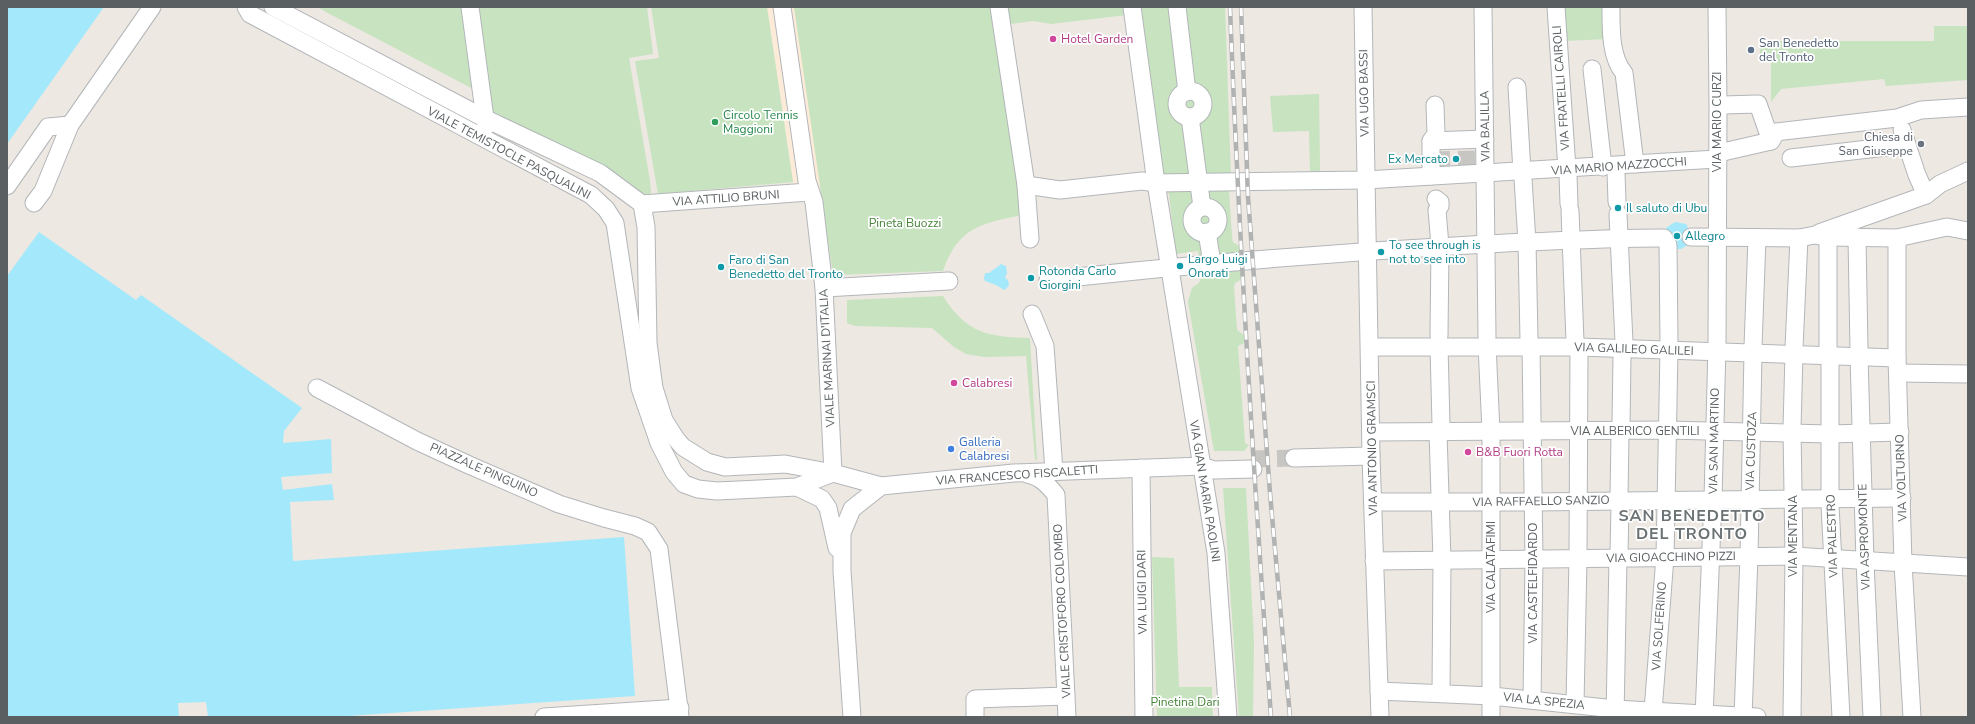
<svg xmlns="http://www.w3.org/2000/svg" width="1975" height="724" font-family="'Nunito Sans',sans-serif">
<style>
.commercial{fill:#fcebd8}
.green{fill:#c7e3bf}
.water{fill:#a4e9fb}
.lines{fill:none;stroke-linecap:round;stroke-linejoin:round}
.minor-tunnel{stroke:#c8c6c2;stroke-width:17;stroke-dasharray:17 8;stroke-linecap:butt}
.minor-casing{stroke:#b3b6b9;stroke-width:19}
.minor{stroke:#fff;stroke-width:17}
.rail-casing{stroke:#b1b2b2;stroke-width:4.5}
.rail{stroke:#fff;stroke-width:3;stroke-dasharray:9;stroke-linecap:butt}
.hotel-dot{fill:#d1479c;stroke:#fff;stroke-width:1.5}
.service-dot{fill:#5c6f8a;stroke:#fff;stroke-width:1.5}
.leisure-dot{fill:#2e9e5b;stroke:#fff;stroke-width:1.5}
.worship-dot{fill:#6b7280;stroke:#fff;stroke-width:1.5}
.culture-dot{fill:#0f9aa8;stroke:#fff;stroke-width:1.5}
.shop-dot{fill:#3f7fe0;stroke:#fff;stroke-width:1.5}
.labels{text-anchor:middle;dominant-baseline:central;stroke-width:3.5;stroke-linejoin:round;paint-order:stroke}
.hotel-label{font-size:12px;fill:#b23c85;stroke:#fff;text-anchor:start}
.service-label{font-size:12px;fill:#4e5e75;stroke:#fff;text-anchor:start}
.street-label{font-size:12px;fill:#5a6062;stroke:#fff}
.leisure-label{font-size:12px;fill:#27864d;stroke:#fff;text-anchor:start}
.worship-label{font-size:12px;fill:#5b616d;stroke:#fff;text-anchor:end}
.culture-label{font-size:12px;fill:#0d838f;stroke:#fff;text-anchor:start}
.park-label{font-size:12px;fill:#468339;stroke:#fff}
.shop-label{font-size:12px;fill:#366cbe;stroke:#fff;text-anchor:start}
.district-label{font-size:16px;font-weight:bold;letter-spacing:1px;fill:#6b7274;stroke:#fff}
</style>
<rect width="100%" height="100%" fill="#ede8e2"/>
<polygon class="commercial" points="767,7 794,7 821,187 794,190"/>
<g class="green">
<polygon points="318,7 466,7 477,91 324,11"/>
<polygon points="475,7 647,7 653,54 629,58 650,181 651,193 646,197 488,111"/>
<polygon points="651,7 767,7 793,182 658,194 635,61 659,58"/>
<path d="M794,7h431l6,171v10l-2,3 3,46 1,5 6,4 3,33 -7,4 -1,4 3,43 7,5v8l-6,3 7,97 4,2 -5,6h-30l-26,-149 4,-14 7,-5 2,-5 -3,-27 -22,3 -7,-60 -21,-24 -21,-155 -76,9 -18,-3 -31,4 26,189c-42,8 -70,11 -85,57l-110,4z"/>
<polygon points="1607,7 1608,39 1564,41 1564,8"/>
<polygon points="1934,26 1968,26 1968,80 1886,86 1884,79 1781,89 1771,102 1771,58 1760,58 1760,41 1934,41"/>
<polygon points="1319,94 1320,171 1310,171 1309,131 1273,132 1270,96"/>
<path d="M943,296c23,37 45,41 87,42l7,123 -2,-2 -9,-103 -42,1 -18,-3 -12,-7 -22,-19 -77,-2 -8,-3v-23z"/>
<polygon points="1223,488 1246,488 1254,642 1253,717 1239,717"/>
<polygon points="1152,557 1174,558 1179,687 1212,687 1213,717 1157,717"/>
</g>
<g class="water">
<polygon points="7,7 104,7 7,144"/>
<polygon points="1675,222 1686,224 1692,234 1689,244 1681,249 1676,249 1664,234 1666,228"/>
<polygon points="39,232 136,300 141,295 302,408 284,431 283,443 331,439 332,473 281,477 283,490 332,484 334,500 290,502 293,561 624,537 635,696 334,717 208,717 206,702 178,703 179,717 7,717 7,276"/>
<polygon points="1001,264 1006,266 1007,273 1005,278 1008,280 1009,286 1004,290 996,285 985,281 984,279 985,273 989,273"/>
</g>
<g class="lines">
<g class="minor-tunnel">
<polyline points="1433,160 1478,159"/>
<polyline points="1252,459 1294,458"/>
</g>
<g class="minor-casing">
<g id="minor">
<polyline points="246,7 250,14 591,195 606,209 615,223 640,388 659,443 674,472 684,484 698,489 717,491 797,487 833,473"/>
<polyline points="273,7 484,118 600,173 642,204 646,227 648,343 654,388 664,420 676,439 683,447 707,462 725,467 785,464 833,473 881,486 1014,473 1202,466 1214,470 1253,469"/>
<polyline points="470,7 486,126"/>
<polyline points="782,7 807,181 814,202 824,288 833,473"/>
<polyline points="999,7 1026,185 1030,239"/>
<polyline points="1132,7 1156,183 1216,553 1228,717"/>
<polyline points="1177,7 1187,92"/>
<polyline points="1363,7 1371,456 1380,717"/>
<polyline points="1483,7 1487,337"/>
<polyline points="1556,7 1567,169"/>
<path d="M1611,7c0,20 -1,50 13,66l11,91"/>
<polyline points="1592,69 1603,167"/>
<polyline points="1517,87 1522,172"/>
<circle cx="1190" cy="104" r="13"/>
<polyline points="1723,105 1758,104 1771,141"/>
<polyline points="1190,117 1202,207"/>
<polyline points="1902,130 1917,175 1926,195"/>
<polyline points="1431,141 1485,139"/>
<polyline points="1723,152 1771,141 1776,132 1897,118 1921,110 1968,107"/>
<polyline points="1791,158 1886,147 1897,145 1906,141"/>
<polyline points="1616,172 1617,202"/>
<polyline points="1568,175 1569,204"/>
<polyline points="1431,176 1431,141 1436,134 1435,105"/>
<polyline points="1523,179 1527,242 1529,339"/>
<polyline points="1026,185 1060,190 1142,181 1156,183 1365,180 1717,159"/>
<polyline points="7,186 48,127 70,125"/>
<polyline points="1436,199 1440,202 1440,206 1437,210 1440,246 1439,336"/>
<polyline points="34,203 43,191 70,125 152,7"/>
<polyline points="642,204 809,192"/>
<circle cx="1205" cy="220" r="13"/>
<polyline points="1570,210 1575,341"/>
<polyline points="1618,214 1624,342"/>
<polyline points="1207,232 1212,263"/>
<polyline points="1819,233 1926,195 1940,184 1968,171"/>
<polyline points="1691,237 1799,238 1815,235 1828,237 1897,238 1947,227 1968,231"/>
<polyline points="1857,237 1859,350"/>
<polyline points="1897,238 1897,358 1903,563 1912,717"/>
<polyline points="1668,245 1669,343"/>
<path d="M1048,280c146,-16 293,-28 439,-36 60,-3 118,-6 177,-6"/>
<polyline points="824,288 949,281"/>
<polyline points="1032,314 1045,346 1054,471"/>
<polyline points="1487,345 1491,431 1491,717"/>
<polyline points="1439,346 1441,425 1438,432 1442,560 1441,693"/>
<polyline points="1531,346 1534,559 1532,700"/>
<polyline points="1370,347 1579,347 1897,358"/>
<polyline points="1753,347 1757,238"/>
<polyline points="1794,348 1799,238"/>
<polyline points="1828,349 1828,237"/>
<polyline points="1830,356 1830,505 1841,717"/>
<polyline points="1859,357 1865,561 1872,717"/>
<polyline points="1898,373 1968,374"/>
<polyline points="317,388 417,441 469,465 559,504 604,518 635,526 648,532 659,549 680,717"/>
<polyline points="1621,427 1622,356"/>
<polyline points="1371,432 1667,430 1830,434 1900,432"/>
<polyline points="1294,458 1371,456"/>
<polyline points="1141,468 1144,717"/>
<path d="M1027,474c13,2 21,11 29,21l11,222"/>
<polyline points="797,487 822,499 828,508 837,548"/>
<polyline points="1619,497 1620,435"/>
<polyline points="1373,502 1532,502 1902,498"/>
<polyline points="1619,553 1620,505"/>
<polyline points="1374,561 1794,556 1968,567"/>
<polyline points="1379,691 1492,696 1615,709 1757,717"/>
<polyline points="1575,704 1578,558 1579,347"/>
<polyline points="1653,711 1665,557 1669,350"/>
<polyline points="544,717 680,708"/>
<polyline points="852,717 842,571 842,533 852,509 881,486"/>
<polyline points="975,717 975,699 1066,696"/>
<polyline points="1615,717 1618,558"/>
<polyline points="1704,717 1713,499 1717,346 1718,105 1717,7"/>
<polyline points="1743,717 1749,556 1753,353"/>
<polyline points="1792,717 1794,556 1792,428 1794,354"/>
</g>
</g>
<use href="#minor" class="minor"/>
<g class="rail-casing">
<g id="rail">
<path d="M1230,7c9,237 24,473 41,710"/>
<polyline points="1241,7 1248,197 1270,493 1290,717"/>
</g>
</g>
<use href="#rail" class="rail"/>
</g>
<g class="hotel-dot">
<circle cx="1053" cy="39" r="4"/>
<circle cx="954" cy="383" r="4"/>
<circle cx="1468" cy="452" r="4"/>
</g>
<circle class="service-dot" cx="1751" cy="50" r="4"/>
<circle class="leisure-dot" cx="715" cy="122" r="4"/>
<circle class="worship-dot" cx="1921" cy="144" r="4"/>
<g class="culture-dot">
<circle cx="1456" cy="159" r="4"/>
<circle cx="1618" cy="208" r="4"/>
<circle cx="1677" cy="236" r="4"/>
<circle cx="1381" cy="252" r="4"/>
<circle cx="1180" cy="266" r="4"/>
<circle cx="721" cy="267" r="4"/>
<circle cx="1031" cy="278" r="4"/>
</g>
<circle class="shop-dot" cx="951" cy="449" r="4"/>
<g class="labels">
<g class="hotel-label">
<text x="1061" y="39">Hotel Garden</text>
<text x="962" y="383">Calabresi</text>
<text x="1476" y="452">B&amp;B Fuori Rotta</text>
</g>
<g class="service-label">
<text x="1759" y="43">San Benedetto<tspan x="1759" dy="14">del Tronto</tspan></text>
</g>
<g class="street-label">
<text transform="translate(1561 88) rotate(-94)">VIA FRATELLI CAIROLI</text>
<text transform="translate(1364 93) rotate(-91)">VIA UGO BASSI</text>
<text transform="translate(1717 122) rotate(-90)">VIA MARIO CURZI</text>
<text transform="translate(1485 126) rotate(-91)">VIA BALILLA</text>
<text transform="translate(509 153) rotate(28)">VIALE TEMISTOCLE PASQUALINI</text>
<text transform="translate(1619 166) rotate(-4)">VIA MARIO MAZZOCCHI</text>
<text transform="translate(726 198) rotate(-4)">VIA ATTILIO BRUNI</text>
<text transform="translate(1634 349) rotate(2)">VIA GALILEO GALILEI</text>
<text transform="translate(827 358) rotate(-93)">VIALE MARINAI D'ITALIA</text>
<text x="1635" y="431">VIA ALBERICO GENTILI</text>
<text transform="translate(1714 441) rotate(-89)">VIA SAN MARTINO</text>
<text transform="translate(1372 448) rotate(-91)">VIA ANTONIO GRAMSCI</text>
<text transform="translate(1751 451) rotate(-88)">VIA CUSTOZA</text>
<text transform="translate(484 470) rotate(24)">PIAZZALE PINGUINO</text>
<text transform="translate(1017 475) rotate(-4)">VIA FRANCESCO FISCALETTI</text>
<text transform="translate(1901 478) rotate(-92)">VIA VOLTURNO</text>
<text transform="translate(1205 491) rotate(81)">VIA GIAN MARIA PAOLINI</text>
<text transform="translate(1541 501) rotate(-1)">VIA RAFFAELLO SANZIO</text>
<text transform="translate(1793 536) rotate(-90)">VIA MENTANA</text>
<text transform="translate(1832 536) rotate(-92)">VIA PALESTRO</text>
<text transform="translate(1864 537) rotate(-92)">VIA ASPROMONTE</text>
<text transform="translate(1671 557) rotate(-1)">VIA GIOACCHINO PIZZI</text>
<text transform="translate(1491 567) rotate(-90)">VIA CALATAFIMI</text>
<text transform="translate(1533 583) rotate(-90)">VIA CASTELFIDARDO</text>
<text transform="translate(1142 592) rotate(-91)">VIA LUIGI DARI</text>
<text transform="translate(1062 611) rotate(-93)">VIALE CRISTOFORO COLOMBO</text>
<text transform="translate(1659 626) rotate(-86)">VIA SOLFERINO</text>
<text transform="translate(1544 701) rotate(6)">VIA LA SPEZIA</text>
</g>
<g class="leisure-label">
<text x="723" y="115">Circolo Tennis<tspan x="723" dy="14">Maggioni</tspan></text>
</g>
<g class="worship-label">
<text x="1913" y="137">Chiesa di<tspan x="1913" dy="14">San Giuseppe</tspan></text>
</g>
<g class="culture-label">
<text x="1448" y="159" text-anchor="end">Ex Mercato</text>
<text x="1626" y="208">Il saluto di Ubu</text>
<text x="1685" y="236">Allegro</text>
<text x="1389" y="245">To see through is<tspan x="1389" dy="14">not to see into</tspan></text>
<text x="1188" y="259">Largo Luigi<tspan x="1188" dy="14">Onorati</tspan></text>
<text x="729" y="260">Faro di San<tspan x="729" dy="14">Benedetto del Tronto</tspan></text>
<text x="1039" y="271">Rotonda Carlo<tspan x="1039" dy="14">Giorgini</tspan></text>
</g>
<g class="park-label">
<text x="905" y="223">Pineta Buozzi</text>
<text x="1185" y="702">Pinetina Dari</text>
</g>
<g class="shop-label">
<text x="959" y="442">Galleria<tspan x="959" dy="14">Calabresi</tspan></text>
</g>
<g class="district-label">
<text x="1692" y="516">SAN BENEDETTO<tspan x="1692" dy="18">DEL TRONTO</tspan></text>
</g>
</g>
<rect width="1975" height="724" fill="none" stroke="#5a6062" stroke-width="16"/>
</svg>
